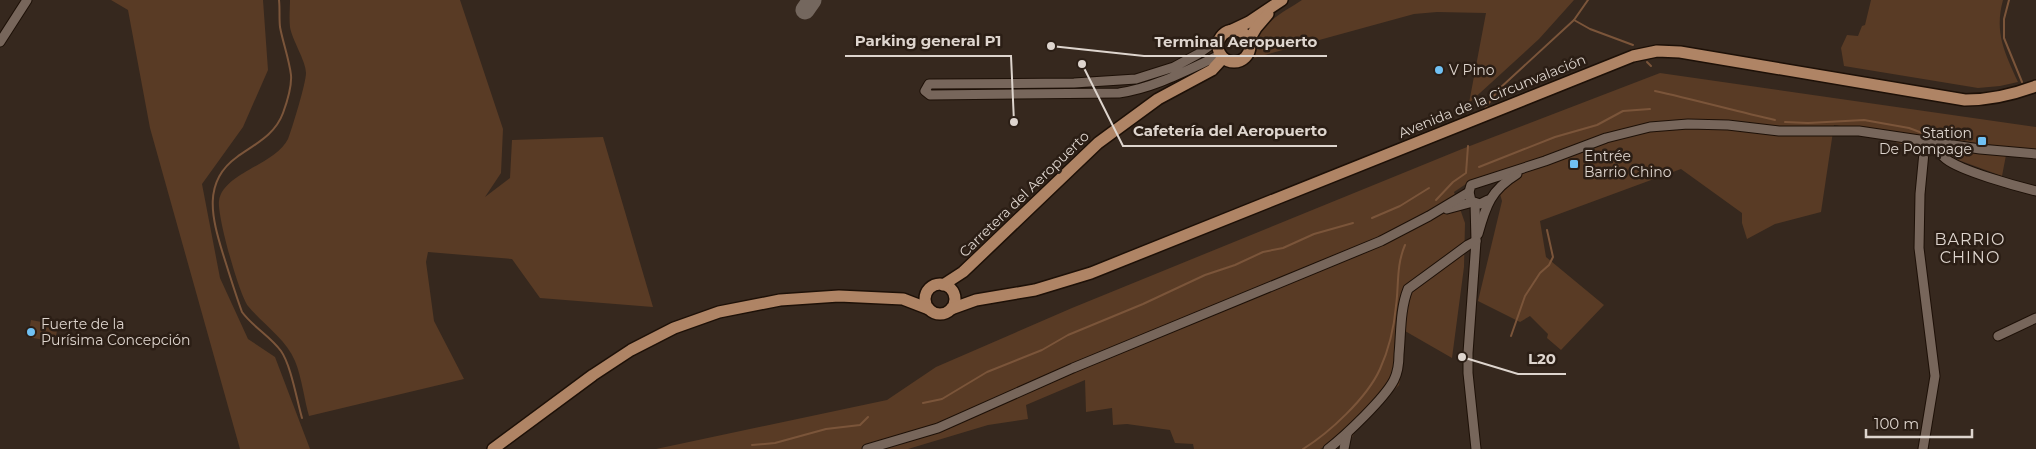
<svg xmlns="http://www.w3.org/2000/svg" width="2036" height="449" font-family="Montserrat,sans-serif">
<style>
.green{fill:#593b25}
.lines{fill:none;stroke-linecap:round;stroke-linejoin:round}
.stream{stroke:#7b553a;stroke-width:2}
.taxiway{stroke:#74675e;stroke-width:19}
.minor-casing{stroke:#1d1007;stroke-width:11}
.major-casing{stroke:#1d1007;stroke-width:14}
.minor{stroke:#77665b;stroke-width:9}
.major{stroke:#af8465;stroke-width:11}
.poi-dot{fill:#70c1f4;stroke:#2b1e15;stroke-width:2}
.labels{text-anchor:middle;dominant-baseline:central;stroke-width:5;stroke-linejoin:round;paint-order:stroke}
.poi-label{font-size:14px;fill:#ded5ce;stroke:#2b1e15;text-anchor:start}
.street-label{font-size:14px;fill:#ded5ce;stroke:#2b1e15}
.quarter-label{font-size:16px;letter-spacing:1px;fill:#ded5ce;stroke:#2b1e15}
.leader{fill:none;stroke:#ded5ce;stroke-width:2}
.callout-dot{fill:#ded5ce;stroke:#2b1e15;stroke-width:2}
.callout-label{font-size:15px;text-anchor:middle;font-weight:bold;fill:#ded5ce;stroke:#2b1e15;stroke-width:5;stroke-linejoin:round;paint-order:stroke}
</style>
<rect width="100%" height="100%" fill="#36281e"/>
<g class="green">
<polygon points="111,0 263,0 268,70 243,127 202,184 220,278 248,339 275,357 310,449 240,449 150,128 128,10"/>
<path d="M290,0h170l43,129 -2,44 -16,24 25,-19 2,-38 91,-3 50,170 -113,-9 -28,-39 -84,-7 -2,10 8,59 30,58 -155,37c-5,-17 -7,-38 -14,-55 -9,-22 -32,-37 -47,-55 -9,-12 -31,-90 -29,-105 4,-28 56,-36 69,-62 4,-10 18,-56 18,-66 0,-12 -14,-33 -16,-46 -1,-9 0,-19 0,-27z"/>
<path d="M1302,0h272l-35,39 -70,64 17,-90 -49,-1 -23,2 -160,44c2,-7 3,-16 5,-23 7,-15 30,-26 43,-35z"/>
<path d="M1871,0h132c-9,33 2,53 15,82l-18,4 -22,2 -134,-22 -3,-18 6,-13 11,1 4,-10 3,-1z"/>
<polygon points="1660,73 2036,127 2036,154 2007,150 2002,176 1950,157 1898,143 1853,128 1834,125 1821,212 1775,224 1747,239 1742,223 1742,213 1681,169 1540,221 1546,257 1604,305 1561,350 1547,338 1548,334 1530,316 1520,322 1478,301 1502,201 1494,173 1466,184 1454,192 1465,223 1464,267 1452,358 1405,331 1403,364 1399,385 1357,427 1348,446 1324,447 1320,449 1194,449 1193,444 1175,443 1170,430 1127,424 1113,425 1112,408 1086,412 1085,380 1026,405 1028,419 988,425 908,449 656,449 887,400 936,367 1072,308 1462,149"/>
<polygon points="31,320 58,325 55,342 28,337"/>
</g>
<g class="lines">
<g class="stream">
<path d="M279,0c1,9 0,18 1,27 3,16 9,32 11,48 1,12 -4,27 -8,38 -8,22 -28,31 -46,44 -35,25 -25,61 -14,97 6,19 12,39 19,58 11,15 28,24 39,39 10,14 16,50 21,67"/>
<polyline points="2009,0 2004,19 2004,38 2022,82"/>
<polyline points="1574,20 1590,29 1633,45"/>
<polyline points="1647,62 1651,66"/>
<path d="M1655,91c41,9 80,20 120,29"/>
<polyline points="1484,110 1499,89 1574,20 1588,0"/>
<polyline points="1785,122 1808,123 1864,120 1909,128 1933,137 1952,138"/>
<polyline points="1479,167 1555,137 1597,125 1623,111 1650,109"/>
<polyline points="1436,200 1453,182 1466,173 1468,146"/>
<polyline points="1372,218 1400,206 1429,188"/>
<polyline points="1511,336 1525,296 1540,273 1549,265 1553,257 1547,230"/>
<polyline points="923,403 942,399 987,372 1042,350 1068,335 1143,304 1205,275 1235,265 1263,252 1283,248 1314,234 1353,223"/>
<polyline points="752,445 775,443 826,429 860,425 868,417"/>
<path d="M1303,449c26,-16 64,-51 77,-80 9,-20 14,-41 16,-63 3,-21 0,-40 9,-61"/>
</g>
<polyline class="taxiway" points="805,10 812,0"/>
<g class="minor-casing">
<g id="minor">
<path d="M1219,39l-21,15 -24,13 -38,12 -62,4 -145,1 -4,7 5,4 189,-2c36,-5 68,-23 101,-38"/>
<polyline points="0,42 27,0"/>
<path d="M1934,143c3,7 7,12 12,16 15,12 70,27 90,32"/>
<polyline points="1488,200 1480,204 1471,201 1469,192 1471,185 1545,161 1606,138 1650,127 1688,124 1728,125 1779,131 1859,131 1980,149 2036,154"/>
<polyline points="1475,203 1476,241 1468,353 1468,373 1476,449"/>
<polyline points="1447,209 1473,202"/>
<path d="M1478,234c8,-29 13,-44 39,-60"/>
<polyline points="1998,336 2036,318"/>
<polyline points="867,449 938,428 1073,368 1381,241 1429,216 1469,192"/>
<path d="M1328,449c17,-13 57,-51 66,-69 4,-8 5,-18 5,-26 2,-21 1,-45 9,-65l60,-44 8,-4"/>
<polyline points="1344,449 1347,434"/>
<polyline points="1923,449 1935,376 1919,248 1920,194 1925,142"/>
</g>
</g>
<g class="major-casing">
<g id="major">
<circle cx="1234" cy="46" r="16"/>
<polyline points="1230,31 1249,22 1282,0"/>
<polyline points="1249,40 1256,28 1268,14"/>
<circle cx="940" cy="299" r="15"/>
<polyline points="943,285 963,272 1098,143 1158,99 1212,70 1223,58"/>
<path d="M951,309l25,-9 59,-10 56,-17 542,-217 24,-5 23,1 285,48c26,0 47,-5 71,-14"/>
<polyline points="493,449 593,375 631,350 674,328 719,312 780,300 839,296 903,299 929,309"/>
</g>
</g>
<use href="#minor" class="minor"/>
<use href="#major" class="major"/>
</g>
<g class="poi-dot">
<circle cx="1439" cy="70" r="5"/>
<rect x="1977" y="136" width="10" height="10" rx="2.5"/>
<rect x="1569" y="159" width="10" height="10" rx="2.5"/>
<circle cx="31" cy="332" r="5"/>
</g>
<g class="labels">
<g class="poi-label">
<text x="1449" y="70">V Pino</text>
<text x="1972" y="133" text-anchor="end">Station<tspan x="1972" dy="16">De Pompage</tspan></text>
<text x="1584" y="156">Entrée<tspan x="1584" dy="16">Barrio Chino</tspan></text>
<text x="41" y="324">Fuerte de la<tspan x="41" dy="16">Purísima Concepción</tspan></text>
</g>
<g class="street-label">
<text transform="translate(1492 96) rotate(-22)">Avenida de la Circunvalación</text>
<text transform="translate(1024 194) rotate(-44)">Carretera del Aeropuerto</text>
</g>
<g class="quarter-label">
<text x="1970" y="239">BARRIO<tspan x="1970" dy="18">CHINO</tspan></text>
</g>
</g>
<path class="leader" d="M1014 122L1011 56H845M1051 46L1144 56H1327M1082 64L1123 146H1337M1462 357L1518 374H1566"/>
<g class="callout-dot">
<circle cx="1014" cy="122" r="5"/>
<circle cx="1051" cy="46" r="5"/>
<circle cx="1082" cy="64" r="5"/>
<circle cx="1462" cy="357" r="5"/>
</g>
<g class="callout-label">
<text x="928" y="46">Parking general P1</text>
<text x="1236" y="47">Terminal Aeropuerto</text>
<text x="1230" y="136">Cafetería del Aeropuerto</text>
<text x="1542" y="364">L20</text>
</g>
<path d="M1866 429v8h106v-8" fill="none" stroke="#ded5ce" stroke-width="2.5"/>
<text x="1874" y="429" font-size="15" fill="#ded5ce" stroke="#2b1e15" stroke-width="4" paint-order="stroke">100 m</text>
</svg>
